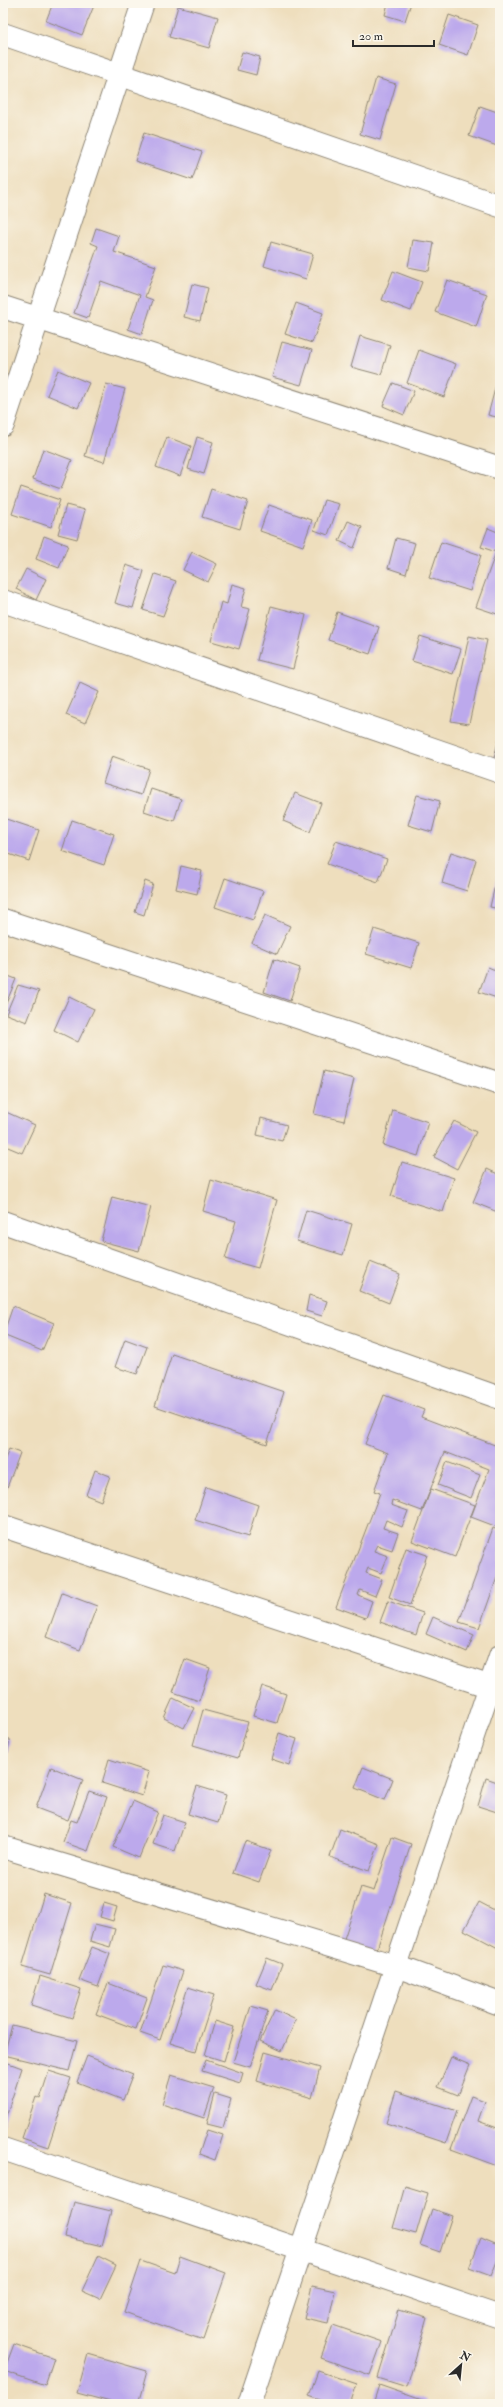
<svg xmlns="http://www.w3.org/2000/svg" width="503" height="2407" font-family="'IM FELL Double Pica',serif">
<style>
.building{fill:#bca9ec}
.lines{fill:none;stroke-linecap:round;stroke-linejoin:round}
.minor-casing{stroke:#8c8474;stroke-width:24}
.tertiary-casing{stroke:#8c8474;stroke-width:24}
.minor{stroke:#fff;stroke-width:22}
.tertiary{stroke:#fff;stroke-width:22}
</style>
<rect width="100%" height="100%" fill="#fbf7ec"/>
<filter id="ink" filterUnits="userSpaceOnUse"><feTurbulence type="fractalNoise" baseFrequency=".025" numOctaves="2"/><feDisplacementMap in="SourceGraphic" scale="8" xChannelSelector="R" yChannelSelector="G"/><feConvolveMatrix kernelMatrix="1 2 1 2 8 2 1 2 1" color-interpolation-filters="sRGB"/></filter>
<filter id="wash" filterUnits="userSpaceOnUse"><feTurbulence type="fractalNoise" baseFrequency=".012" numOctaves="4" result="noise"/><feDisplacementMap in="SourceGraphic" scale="16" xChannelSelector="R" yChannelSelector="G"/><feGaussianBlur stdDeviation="0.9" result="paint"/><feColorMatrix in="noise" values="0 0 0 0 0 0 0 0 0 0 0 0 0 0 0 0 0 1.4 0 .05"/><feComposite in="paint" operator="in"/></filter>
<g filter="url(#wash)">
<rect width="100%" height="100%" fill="#eedebd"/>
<g id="blocks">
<g class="building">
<polygon points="53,3 95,3 82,35 46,21"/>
<polygon points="388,3 411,3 405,21 385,15"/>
<polygon points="178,6 218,17 209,48 169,37"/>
<polygon points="449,15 478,25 468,55 439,45"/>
<polygon points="242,52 260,57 256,75 237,70"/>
<polygon points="376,78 396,84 380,140 360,134"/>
<polygon points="480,106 500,113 500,147 469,136"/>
<polygon points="144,133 202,152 192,180 135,161"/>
<polygon points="96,228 119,236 114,252 156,266 145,297 153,300 142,334 128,329 140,295 101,281 88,318 74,313 98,246 91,243"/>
<polygon points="413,240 434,243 429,271 408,267"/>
<polygon points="271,242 313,254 306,279 264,266"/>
<polygon points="393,271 422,282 411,311 382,300"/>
<polygon points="447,280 487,294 476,327 435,312"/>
<polygon points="192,284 208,288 200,321 184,317"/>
<polygon points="296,303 323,313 312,343 285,334"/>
<polygon points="360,336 390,345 381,375 351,367"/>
<polygon points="282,342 312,350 301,385 272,377"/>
<polygon points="419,350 456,364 444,397 407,383"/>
<polygon points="58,370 89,383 78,408 47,395"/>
<polygon points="497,381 500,381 500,418 488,415"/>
<polygon points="393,383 414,391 404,415 383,406"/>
<polygon points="106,384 125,389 104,462 85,456"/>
<polygon points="167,437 191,446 180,476 156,467"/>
<polygon points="197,437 213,442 204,474 188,469"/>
<polygon points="43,449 72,460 61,489 33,479"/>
<polygon points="21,487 60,500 51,527 12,514"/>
<polygon points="211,489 248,501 240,529 202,517"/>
<polygon points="324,500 339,504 328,535 314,530"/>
<polygon points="66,505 85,510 77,539 58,534"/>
<polygon points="269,505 312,520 303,546 260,531"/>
<polygon points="348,521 362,527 354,548 339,541"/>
<polygon points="488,528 500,533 500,615 476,607 496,552 481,547"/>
<polygon points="44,536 68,545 59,568 36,559"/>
<polygon points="396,538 415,543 406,574 388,568"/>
<polygon points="441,542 481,555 470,591 429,578"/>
<polygon points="192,552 217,564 208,582 183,570"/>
<polygon points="126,565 144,571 133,608 115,603"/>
<polygon points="26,569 46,579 36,600 16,589"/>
<polygon points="155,574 176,581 163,616 143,610"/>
<polygon points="232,584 246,588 241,607 250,609 239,649 211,641 221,602 227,604"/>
<polygon points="271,606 306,615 293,669 257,660"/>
<polygon points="337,612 379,627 370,654 328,640"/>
<polygon points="420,636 461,649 453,674 412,661"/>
<polygon points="469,636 487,640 469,724 451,721"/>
<polygon points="80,683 99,692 85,723 66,715"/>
<polygon points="499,738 500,739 500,768 492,766"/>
<polygon points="112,756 149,769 141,795 103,783"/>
<polygon points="151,789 181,799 174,821 144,811"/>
<polygon points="295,793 321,803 310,832 283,821"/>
<polygon points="417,795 440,801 432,832 408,825"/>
<polygon points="3,818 39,830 29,861 3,852"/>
<polygon points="72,820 114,834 104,865 62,851"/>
<polygon points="336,841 387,859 378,882 327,864"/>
<polygon points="451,852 476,860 467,891 442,883"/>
<polygon points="181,866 202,871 197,894 176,889"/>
<polygon points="497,876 500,876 500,909 490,907"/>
<polygon points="225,878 263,891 253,920 215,907"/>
<polygon points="145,881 153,884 144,915 135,912"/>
<polygon points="265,915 290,926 277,954 252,943"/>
<polygon points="374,929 419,943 411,968 366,954"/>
<polygon points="274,959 300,968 290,1001 264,992"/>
<polygon points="488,967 500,972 500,999 479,992"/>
<polygon points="3,974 16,979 3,1011"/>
<polygon points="18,985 39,991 27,1022 6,1014"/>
<polygon points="69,997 94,1009 78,1042 54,1030"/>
<polygon points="324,1071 354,1079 344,1121 314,1114"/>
<polygon points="393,1110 428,1122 418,1156 383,1145"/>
<polygon points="6,1112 35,1125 22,1153 3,1145 3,1120"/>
<polygon points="261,1118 287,1125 282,1141 257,1135"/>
<polygon points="454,1121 476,1132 457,1169 434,1157"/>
<polygon points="402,1162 454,1178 443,1212 391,1196"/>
<polygon points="487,1169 500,1175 500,1213 473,1202"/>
<polygon points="211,1180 277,1200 258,1268 225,1259 236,1221 203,1211"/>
<polygon points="112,1197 151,1207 139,1251 101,1241"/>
<polygon points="306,1210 352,1224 343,1255 297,1241"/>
<polygon points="370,1262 400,1274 389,1303 359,1291"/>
<polygon points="309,1295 327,1301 322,1316 306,1311"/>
<polygon points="13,1306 54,1323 42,1351 3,1335"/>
<polygon points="125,1339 147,1347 137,1374 115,1367"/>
<polygon points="172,1354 284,1392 267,1444 155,1406"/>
<polygon points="384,1395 424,1410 421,1417 500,1447 500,1528 471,1517 489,1469 445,1452 422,1511 392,1500 391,1505 408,1511 402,1527 386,1520 383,1528 398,1533 392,1550 377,1545 374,1551 388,1556 381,1573 368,1568 366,1573 382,1579 375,1596 360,1590 358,1595 372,1601 366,1618 336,1607 380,1493 374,1491 388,1453 365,1444"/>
<polygon points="9,1449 20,1453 3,1498 3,1464"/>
<polygon points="447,1462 480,1475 471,1498 438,1485"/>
<polygon points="95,1470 110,1476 101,1501 86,1495"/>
<polygon points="206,1487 258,1505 248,1537 195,1520"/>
<polygon points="431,1489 475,1505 455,1557 412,1541"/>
<polygon points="493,1528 500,1531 500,1569 479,1628 459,1622"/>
<polygon points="406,1548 427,1555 410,1605 389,1597"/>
<polygon points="62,1593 97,1606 80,1650 46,1637"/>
<polygon points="388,1601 423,1613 416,1635 380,1622"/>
<polygon points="433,1617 474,1635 467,1652 426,1634"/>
<polygon points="185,1659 210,1668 199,1701 173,1692"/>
<polygon points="262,1686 286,1694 277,1723 253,1716"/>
<polygon points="173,1698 194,1708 184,1728 164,1718"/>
<polygon points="203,1710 248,1722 238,1758 193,1745"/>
<polygon points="279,1733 297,1739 289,1765 271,1759"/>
<polygon points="3,1738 10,1739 4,1773 3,1773"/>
<polygon points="109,1759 149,1772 142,1796 102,1783"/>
<polygon points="51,1767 83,1780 68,1820 36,1808"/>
<polygon points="363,1767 393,1779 385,1800 355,1788"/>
<polygon points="486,1778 500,1783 500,1813 478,1806"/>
<polygon points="197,1786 226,1795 218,1823 188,1814"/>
<polygon points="89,1791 107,1797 88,1851 63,1842 71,1820 77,1822"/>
<polygon points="133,1801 158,1812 139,1858 113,1847"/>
<polygon points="163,1815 185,1822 175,1851 153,1844"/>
<polygon points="340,1829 379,1844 369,1871 330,1857"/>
<polygon points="392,1837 411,1844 376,1952 343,1942 361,1887 374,1891"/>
<polygon points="245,1841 271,1850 259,1882 233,1873"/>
<polygon points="44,1894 72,1903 50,1975 22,1967"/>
<polygon points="479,1902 500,1913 500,1949 464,1930"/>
<polygon points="104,1903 117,1907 113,1921 100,1917"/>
<polygon points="95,1924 115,1929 110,1947 90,1941"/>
<polygon points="92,1947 110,1954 98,1987 79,1980"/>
<polygon points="267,1958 282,1964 272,1990 256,1984"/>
<polygon points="163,1965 183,1971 160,2040 140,2033"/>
<polygon points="40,1976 81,1989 72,2018 31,2005"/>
<polygon points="108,1983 147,1998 136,2029 96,2014"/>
<polygon points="188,1987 214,1995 196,2051 170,2043"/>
<polygon points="251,2006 268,2011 250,2067 233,2062"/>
<polygon points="275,2010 296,2020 282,2051 260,2041"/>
<polygon points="215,2021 234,2027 224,2061 205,2055"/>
<polygon points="12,2025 77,2041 69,2071 4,2055"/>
<polygon points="265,2052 320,2068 312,2098 257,2081"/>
<polygon points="87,2056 133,2074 123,2100 77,2082"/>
<polygon points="451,2057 470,2065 458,2095 438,2087"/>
<polygon points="206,2060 243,2073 240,2083 202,2071"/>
<polygon points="3,2061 22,2068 3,2125"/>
<polygon points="49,2071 71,2078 48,2147 22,2138 36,2097 40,2099"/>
<polygon points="171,2075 214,2088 204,2118 162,2104"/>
<polygon points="396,2091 457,2111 446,2143 386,2123"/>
<polygon points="215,2094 231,2099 223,2128 207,2124"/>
<polygon points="471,2096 485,2101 478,2121 500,2129 500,2167 451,2149"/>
<polygon points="207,2130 223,2135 215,2160 199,2154"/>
<polygon points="405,2186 428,2193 416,2234 393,2228"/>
<polygon points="74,2202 111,2211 102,2246 65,2237"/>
<polygon points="432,2209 452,2216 440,2252 420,2245"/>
<polygon points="481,2238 500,2246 500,2254 491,2276 469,2268"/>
<polygon points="98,2256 116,2265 100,2299 82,2291"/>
<polygon points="180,2256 226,2273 203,2340 124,2312 141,2261 175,2273"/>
<polygon points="312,2286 335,2291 328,2323 304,2318"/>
<polygon points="399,2310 427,2318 407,2387 378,2378"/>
<polygon points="333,2325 382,2342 370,2375 321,2358"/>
<polygon points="14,2344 54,2358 45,2385 4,2371"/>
<polygon points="88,2354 147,2371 138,2404 118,2404 77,2393"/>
<polygon points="318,2371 357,2384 350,2404 331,2404 309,2396"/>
<polygon points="379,2385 425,2401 424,2404 373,2404"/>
</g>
</g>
</g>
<g filter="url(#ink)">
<use href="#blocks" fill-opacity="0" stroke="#8c8474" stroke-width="1"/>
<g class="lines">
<g class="minor-casing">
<g id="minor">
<polyline points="3,34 500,206"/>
<polyline points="3,307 500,468"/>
<polyline points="3,425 143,3"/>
<polyline points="3,601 500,772"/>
<polyline points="3,920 500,1084"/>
<polyline points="3,1222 500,1398"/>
<polyline points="3,1526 500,1690"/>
<polyline points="3,1847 396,1966 500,2004"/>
<polyline points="3,2149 500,2317"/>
</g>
</g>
<g class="tertiary-casing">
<polyline id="tertiary" points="249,2404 500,1656"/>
</g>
<use href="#minor" class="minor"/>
<use href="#tertiary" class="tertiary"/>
</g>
</g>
<rect width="503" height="2407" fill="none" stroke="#fbf7ec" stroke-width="16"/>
<g transform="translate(461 2365) rotate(27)" stroke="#fbf7ec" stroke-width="3" paint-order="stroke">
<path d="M0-3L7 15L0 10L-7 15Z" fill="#2b2b2b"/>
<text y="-6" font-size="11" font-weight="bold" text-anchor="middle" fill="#2b2b2b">N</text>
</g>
<path d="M353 40v6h81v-6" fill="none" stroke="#2b2b2b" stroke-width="2"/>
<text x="359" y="40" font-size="12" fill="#2b2b2b" stroke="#fbf7ec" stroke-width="3" paint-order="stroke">20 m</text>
</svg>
